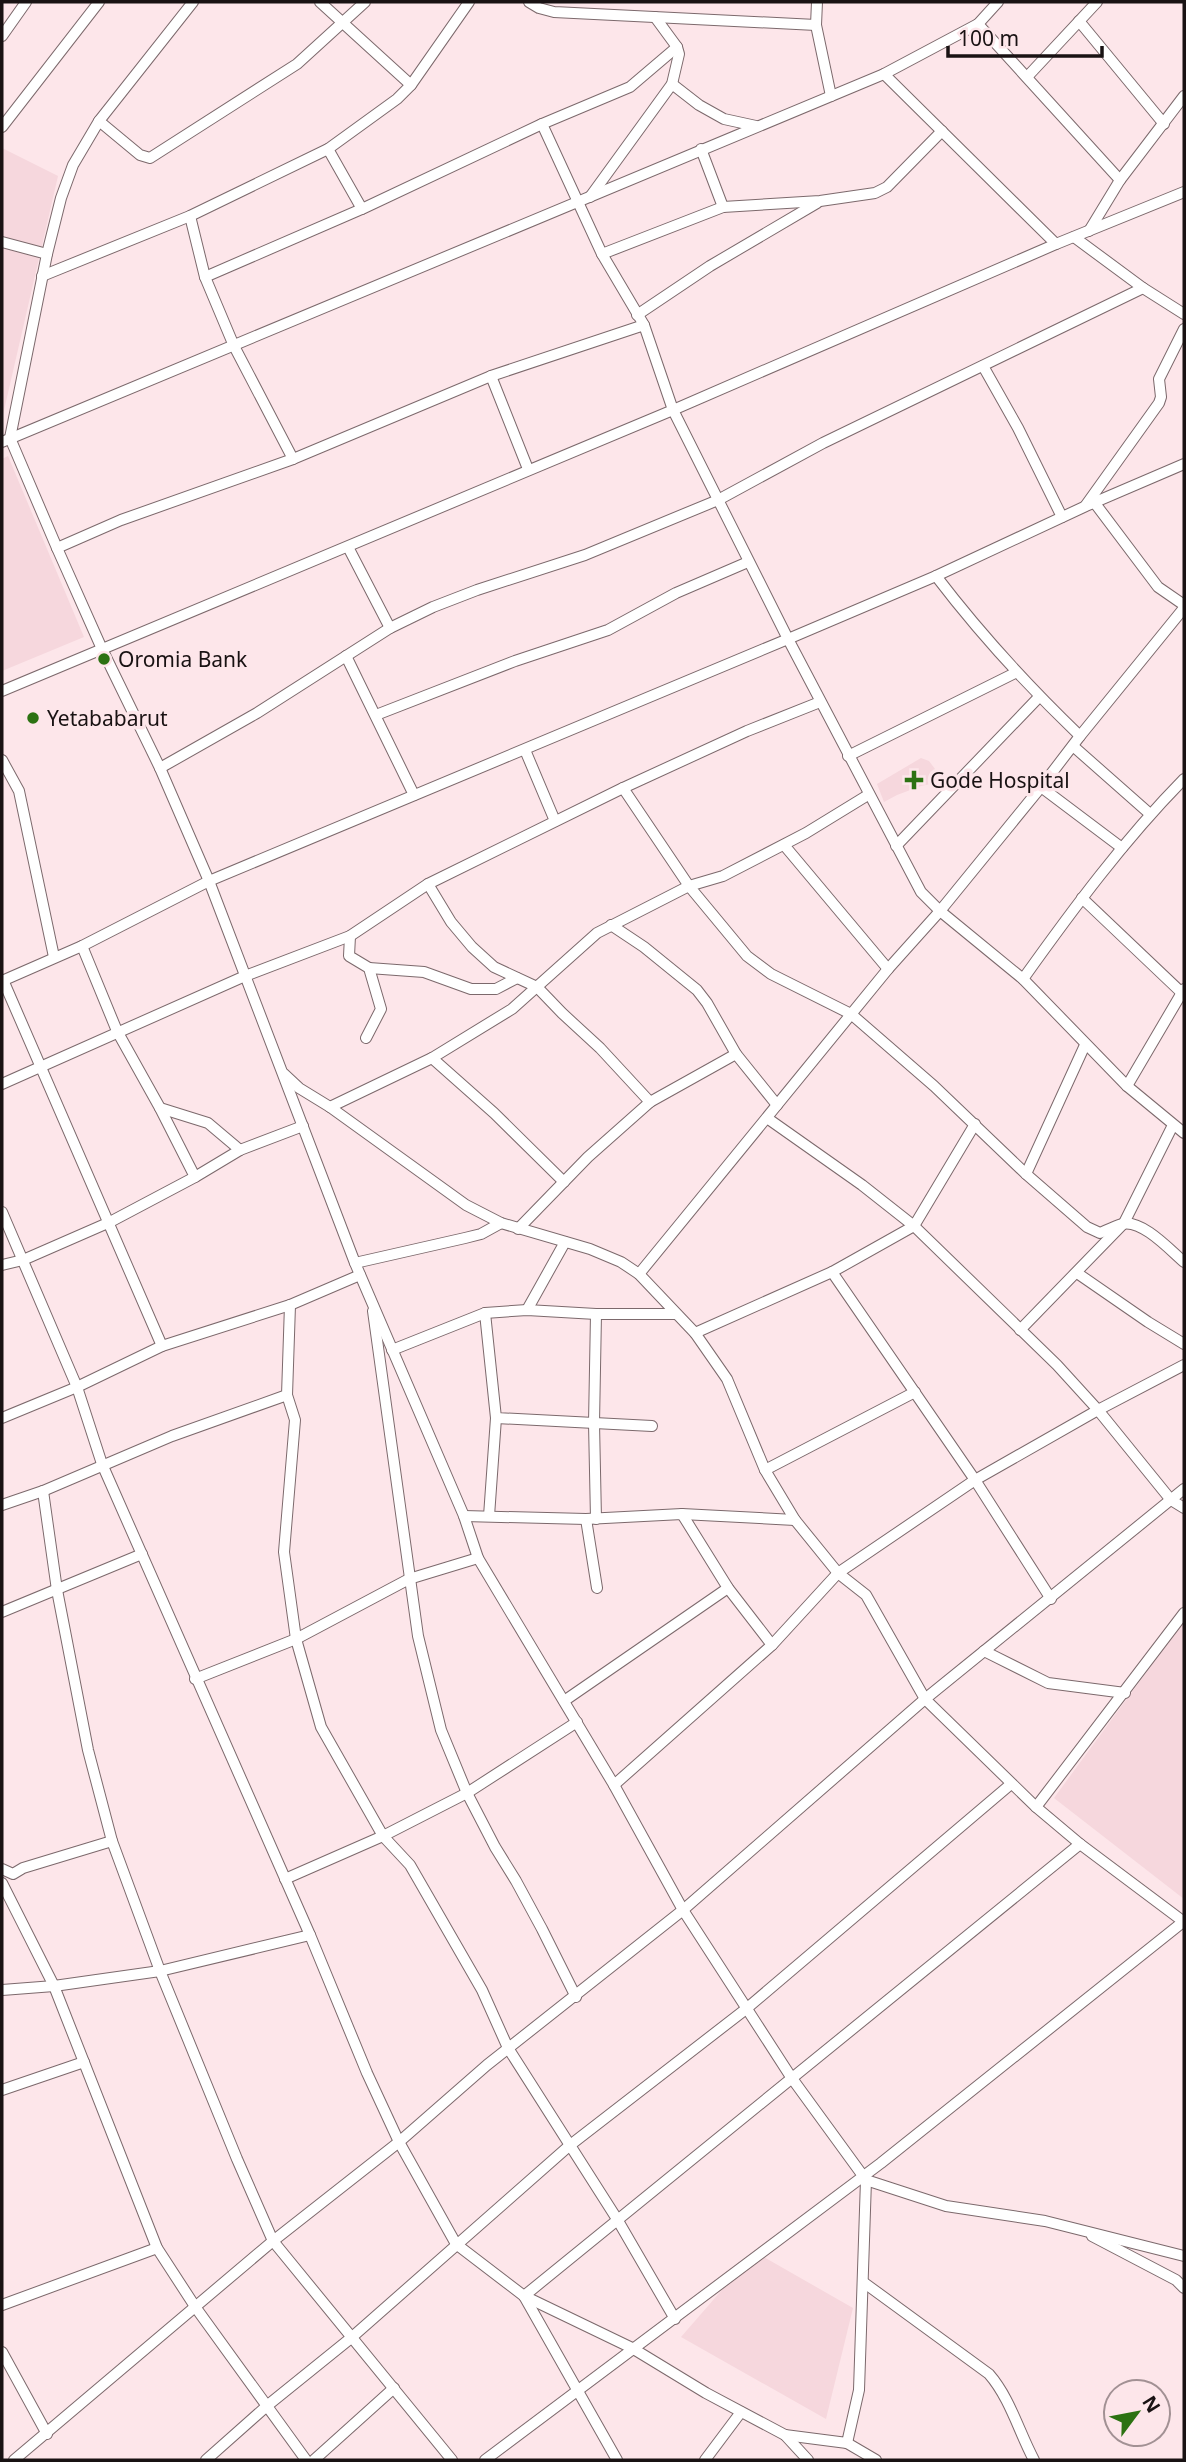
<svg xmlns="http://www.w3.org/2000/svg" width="1186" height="2462" font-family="'Noto Sans',sans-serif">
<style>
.built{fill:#f6d7dd}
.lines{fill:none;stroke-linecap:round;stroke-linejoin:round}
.minor-casing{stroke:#7c696c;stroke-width:12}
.minor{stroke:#fff;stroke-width:10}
.poi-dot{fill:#2c7212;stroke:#fde6ea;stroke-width:2.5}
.labels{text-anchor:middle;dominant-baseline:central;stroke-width:7;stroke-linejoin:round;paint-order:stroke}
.poi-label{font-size:21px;fill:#191213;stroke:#fde6ea;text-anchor:start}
</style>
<rect width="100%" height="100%" fill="#fde6ea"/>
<g class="built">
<polygon points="2,148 58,176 2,419"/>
<polygon points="8,456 84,637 2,671 2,459"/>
<polygon points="921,758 929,761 944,781 921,786 897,795 884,802 877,784"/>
<polygon points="1184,1621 1184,1899 1054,1798"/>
<polygon points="755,2252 853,2308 826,2419 681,2337"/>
</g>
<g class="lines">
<g class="minor-casing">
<g id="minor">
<polyline points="193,2 99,121 73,165 61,198 47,254 10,438 57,548 102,649 160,768 209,881 355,1263 464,1516 478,1558 614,1785 683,1910 791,2077 866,2180 859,2390 847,2443 785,2435"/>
<polyline points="320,2 411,85"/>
<polyline points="529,2 539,8 554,12 816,25"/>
<polyline points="817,2 816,25 831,96"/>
<polyline points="1079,21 1164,124"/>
<polyline points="978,24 1120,180"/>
<polyline points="2,36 26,2"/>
<polyline points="884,74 1056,244"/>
<polyline points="1027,77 1097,2"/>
<polyline points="672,84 699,105 724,119 756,126"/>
<polyline points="99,121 140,155 150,158 297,64 365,2"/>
<polyline points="542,124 602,254 644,325 673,410 788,639 921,892 940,911 1023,979 1127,1086 1184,1133"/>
<polyline points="2,127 99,2"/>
<polyline points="328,149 362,209"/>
<polyline points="701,149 723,207"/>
<polyline points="590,197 672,84 679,54 677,47 655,17"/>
<polyline points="190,216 205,277 234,346 293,459"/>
<polyline points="1089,231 1120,180 1184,96"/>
<polyline points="1074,237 1143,288 1184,314"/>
<polyline points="2,242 47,254"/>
<polyline points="602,254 723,207 820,201 875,193 887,187 942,131"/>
<polyline points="42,276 190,216 328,149 397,99 411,85 469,2"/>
<polyline points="205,277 364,208 542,124 630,87 677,47"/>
<polyline points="637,315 710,266 817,203"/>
<polyline points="983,366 1018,428 1062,517"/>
<polyline points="491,376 528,469"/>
<polyline points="2,442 884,74 978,24 998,2"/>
<polyline points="1094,502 1158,587 1184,605"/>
<polyline points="1086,505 1159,403 1161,397 1159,379 1184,329"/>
<polyline points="348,547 390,628"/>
<polyline points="57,548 121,520 293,459 491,376 644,325"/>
<path d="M936,576c45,59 90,108 144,160"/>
<polyline points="346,656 414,795"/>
<polyline points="2,691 673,410 1056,244 1184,192"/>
<polyline points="376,715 515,661 608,630 676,593 748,562"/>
<polyline points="1073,746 1150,814"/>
<polyline points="525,750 555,821"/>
<polyline points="848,756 1015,673"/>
<polyline points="2,760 19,791 54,957"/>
<polyline points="160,768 257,713 390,628 433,607 477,590 585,555 718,500 823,443 1143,288"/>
<polyline points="1041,787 1122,848"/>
<path d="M623,788l66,98 58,70 24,18 80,40 83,72 92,88 61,53 13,6c7,-3 15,-7 22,-9 20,-5 48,26 62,38"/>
<polyline points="784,845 888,969"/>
<polyline points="896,846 1039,697"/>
<polyline points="428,884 451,922 472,947 494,967 537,987 562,1013 600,1048 650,1102"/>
<polyline points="1082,898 1182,993"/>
<polyline points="611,925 644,947 697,990 707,1003 736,1054 777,1105"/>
<polyline points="350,936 349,956 369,968 381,1009 366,1038"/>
<polyline points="82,946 117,1031 160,1108 195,1177"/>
<polyline points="369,968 424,972 471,989 496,989 517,978"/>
<path d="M1023,979c50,-70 101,-139 161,-200"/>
<polyline points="3,980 162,1346"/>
<polyline points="2,981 82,946 209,881 788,639 936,576 1086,506 1184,464"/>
<polyline points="432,1058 494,1113 564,1182"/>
<polyline points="284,1074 299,1088 330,1107 466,1205 501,1223 590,1249 621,1262 639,1274 695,1333 727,1379 765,1470 795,1520 838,1573 866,1595 925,1699 1036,1807 1080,1844 1184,1922"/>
<polyline points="2,1084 245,976 350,936 428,884 623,788 747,731 820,702"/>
<polyline points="1127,1086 1184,989"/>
<polyline points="330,1107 432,1058 512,1009 597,933 689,886 723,876 806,833 868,795"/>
<polyline points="160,1108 208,1123 240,1150"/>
<polyline points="767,1118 862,1185 914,1226 1057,1365 1098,1410 1171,1500 1184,1508"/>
<polyline points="1026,1174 1085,1045"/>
<polyline points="2,1212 77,1387 102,1464 310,1935 367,2073 399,2142 456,2244 524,2296 632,2348 706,2393 785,2435 808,2460"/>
<polyline points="518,1229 588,1157 650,1102 736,1054"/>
<polyline points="355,1263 465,1238 481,1234 501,1223"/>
<polyline points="2,1265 23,1260 110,1222 195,1177 240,1150 303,1126"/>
<polyline points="832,1272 975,1480 1051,1599"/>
<polyline points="1077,1273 1148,1322 1184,1344"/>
<polyline points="639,1274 888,969 940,911 1041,787 1080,736 1184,608"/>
<polyline points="527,1310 565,1242"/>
<polyline points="373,1311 418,1636 441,1730 467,1793 495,1847 516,1881 542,1929 576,1997"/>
<polyline points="485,1313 496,1418 652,1426"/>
<polyline points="1020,1330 1124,1223 1173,1125"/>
<polyline points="695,1333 832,1272 914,1226 975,1124"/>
<polyline points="392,1350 485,1313 527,1310 596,1314 676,1314"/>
<polyline points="287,1395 295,1420 284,1552 296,1639 321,1727 383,1836 410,1865 482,1990 508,2048 617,2219 675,2319"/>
<polyline points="2,1418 77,1387 162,1346 290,1305 360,1275"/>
<polyline points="765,1470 915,1392"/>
<polyline points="43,1491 57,1590 88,1750 112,1841 160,1971 237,2159 273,2241 452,2460"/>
<polyline points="2,1505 43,1491 172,1436 287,1395 290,1305"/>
<polyline points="682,1514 728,1588 772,1645"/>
<polyline points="464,1516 586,1519 682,1514 795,1520"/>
<polyline points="489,1516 496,1418"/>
<polyline points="586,1519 597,1588"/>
<polyline points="596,1519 594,1423 596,1314"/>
<polyline points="2,1612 142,1554"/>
<polyline points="984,1651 1048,1683 1125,1693"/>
<polyline points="195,1679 296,1639 409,1579 478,1558"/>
<polyline points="564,1701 728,1588"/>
<polyline points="614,1785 772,1645 838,1573 975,1480 1098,1410 1184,1365"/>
<polyline points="1036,1807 1184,1613"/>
<polyline points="2,1869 13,1874 23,1868 112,1841"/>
<polyline points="285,1879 383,1836 467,1793 577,1722"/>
<polyline points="2,1883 54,1986 157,2248 196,2308 306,2460"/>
<polyline points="2,1990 54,1986 160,1971 310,1935"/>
<polyline points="2,2090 84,2062"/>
<polyline points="866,2180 946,2206 1045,2221 1184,2256"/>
<polyline points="1092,2236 1176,2280 1184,2288"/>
<path d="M863,2282l126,92c21,24 30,58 45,86"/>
<polyline points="2,2305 157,2248"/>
<polyline points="2,2352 47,2434"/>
<polyline points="847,2443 876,2460"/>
<polyline points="14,2460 273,2241 399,2142 487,2065 683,1910 925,1699 1184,1489"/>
<polyline points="206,2460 268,2405 351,2338 569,2146 746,2009 1011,1784"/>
<polyline points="314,2460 394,2388"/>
<polyline points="485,2460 881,2163 1183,1922"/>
<polyline points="617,2460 524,2296 1080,1844"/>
<polyline points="705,2460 741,2412"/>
</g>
</g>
<use href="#minor" class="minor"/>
</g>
<g class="poi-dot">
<circle cx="104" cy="659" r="7"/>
<circle cx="33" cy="718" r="7"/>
<path d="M910.5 769.5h7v7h7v7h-7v7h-7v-7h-7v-7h7z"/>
</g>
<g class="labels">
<g class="poi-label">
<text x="118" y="659">Oromia Bank</text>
<text x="47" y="718">Yetababarut</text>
<text x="930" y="780">Gode Hospital</text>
</g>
</g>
<rect width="1186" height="2462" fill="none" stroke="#191213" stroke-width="7"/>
<g transform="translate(1137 2413) rotate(58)"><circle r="33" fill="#fde6ea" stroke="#a29194" stroke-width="2"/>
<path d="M0-5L12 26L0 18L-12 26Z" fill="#2c7212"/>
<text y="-10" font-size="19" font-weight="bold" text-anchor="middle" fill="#191213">N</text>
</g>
<path d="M948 46v10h154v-10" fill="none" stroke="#191213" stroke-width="3.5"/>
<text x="958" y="46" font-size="21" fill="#191213" stroke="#fde6ea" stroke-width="5" paint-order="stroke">100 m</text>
</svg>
